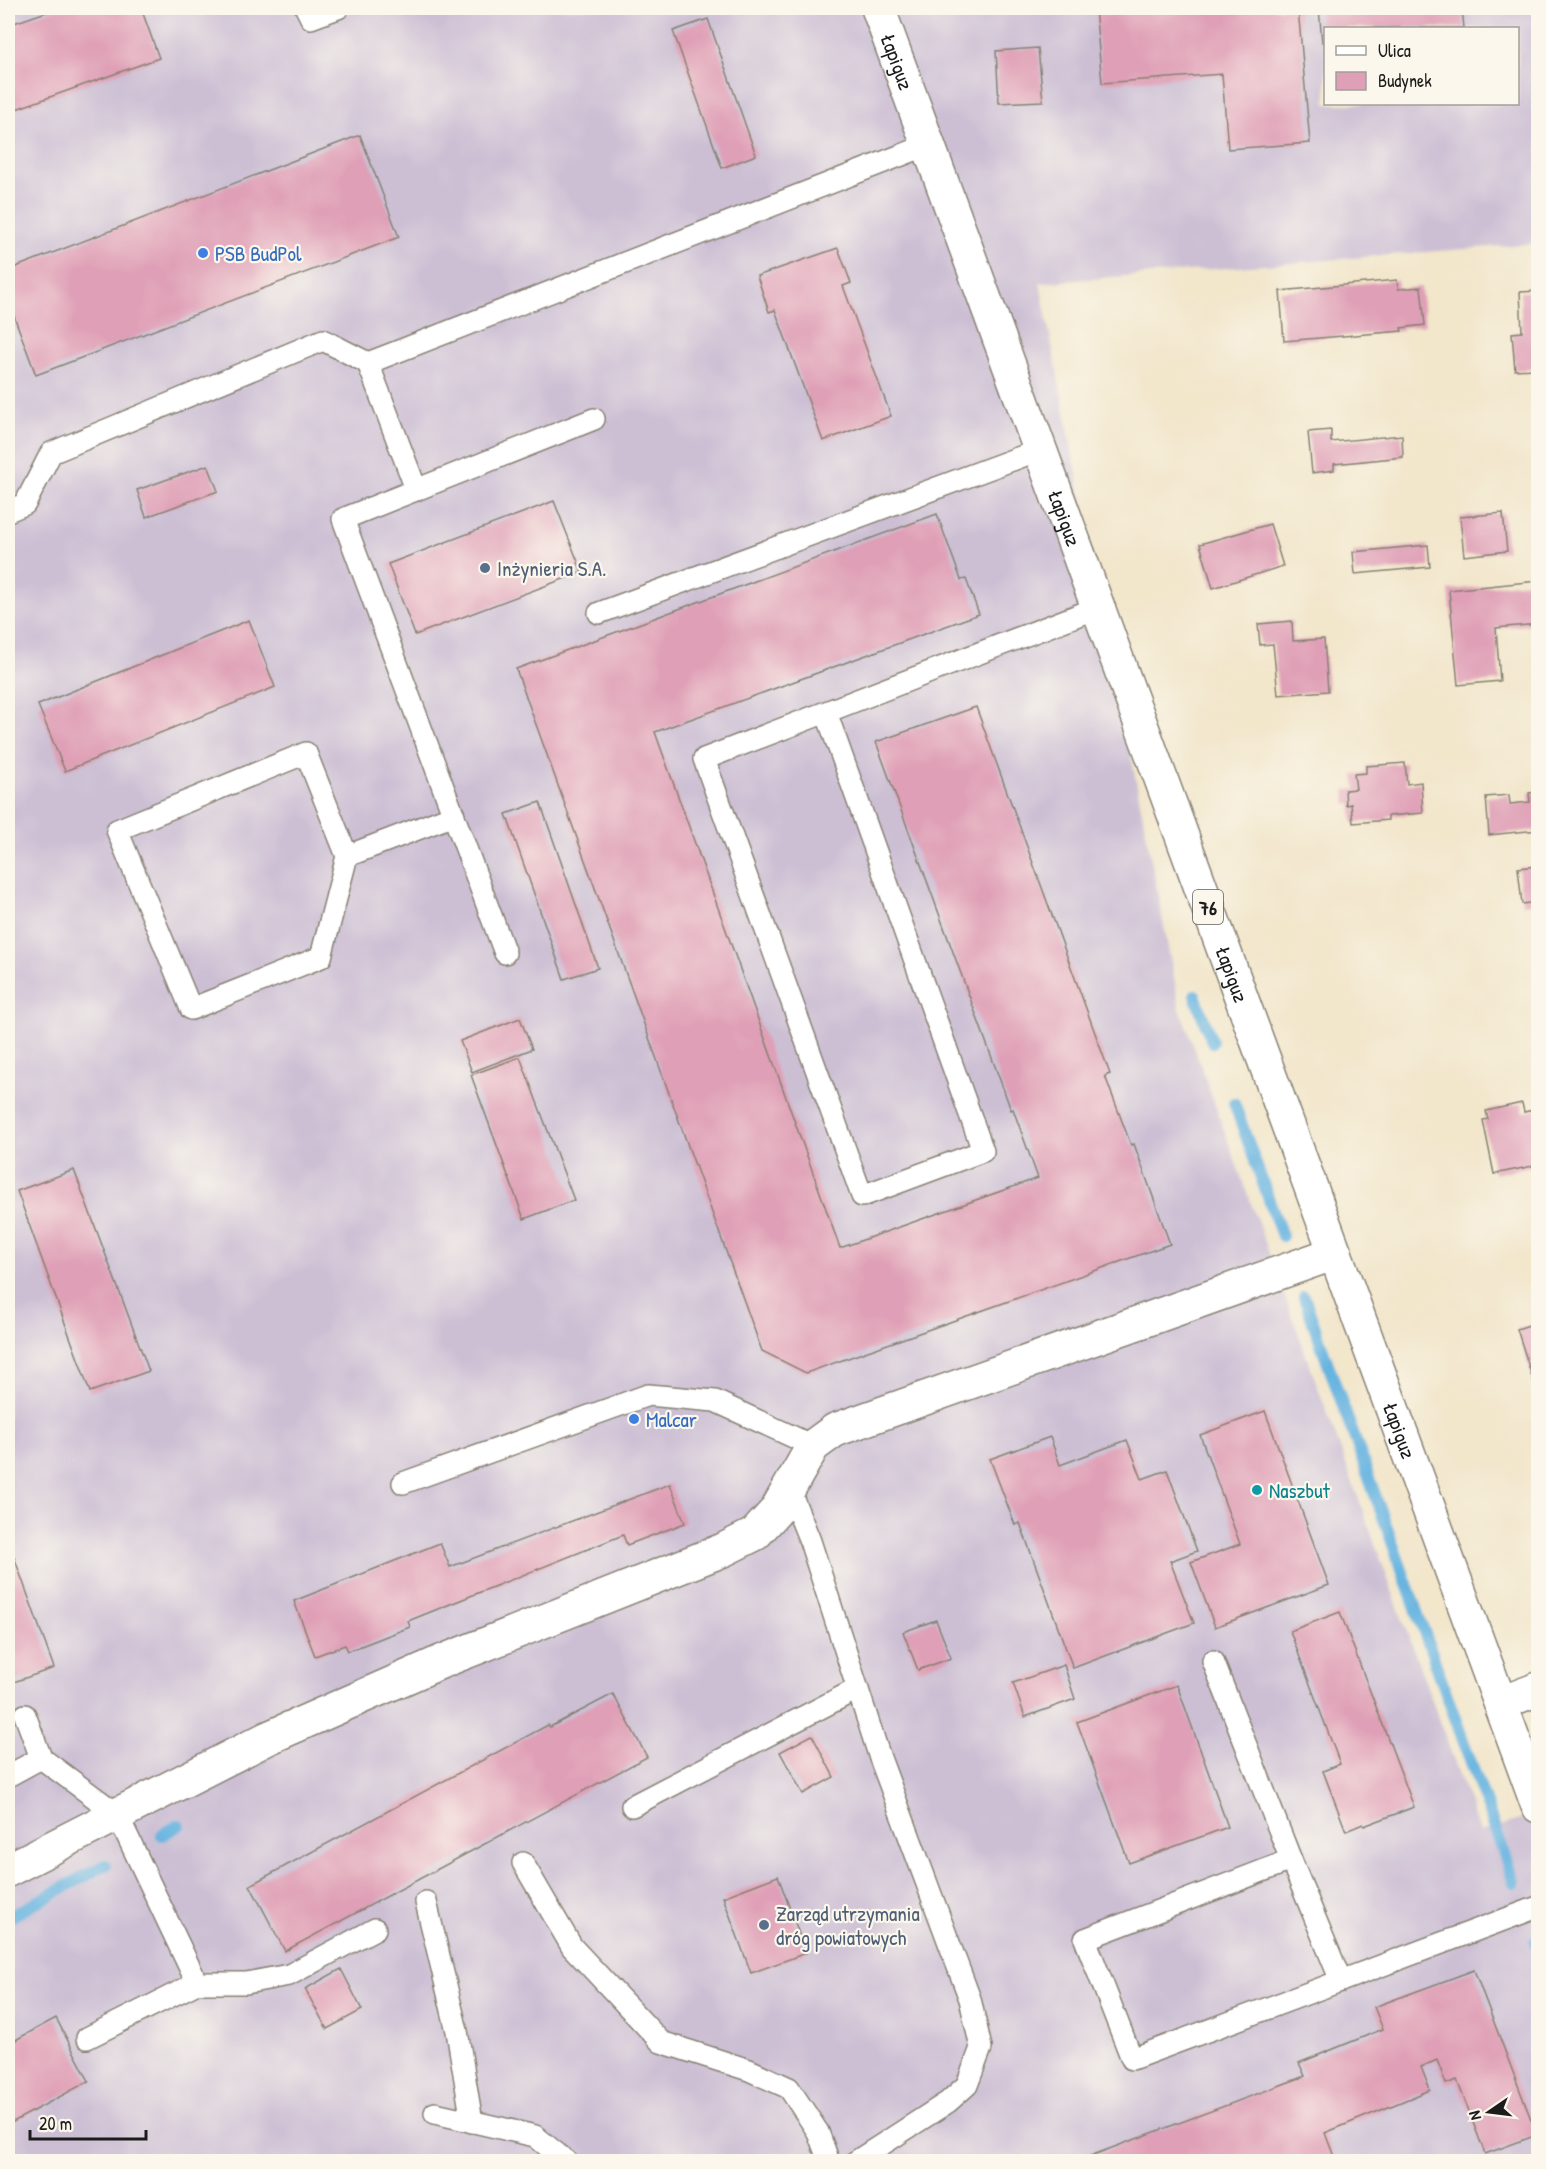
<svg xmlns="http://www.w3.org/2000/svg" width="1546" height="2169" font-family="'Patrick Hand',sans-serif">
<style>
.industrial{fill:#ccbfd4;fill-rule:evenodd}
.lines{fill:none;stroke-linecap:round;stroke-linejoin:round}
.stream{stroke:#66b4e0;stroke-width:12}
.building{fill:#df9fb6}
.lane-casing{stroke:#878174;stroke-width:24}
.street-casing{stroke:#878174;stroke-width:36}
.primary-casing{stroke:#878174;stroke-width:36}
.lane{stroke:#fff;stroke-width:21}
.street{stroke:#fff;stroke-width:33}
.primary{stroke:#fff;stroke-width:33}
.shop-dot{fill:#3f7fe0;stroke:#fbf7ec;stroke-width:2}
.service-dot{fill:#5c6f8a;stroke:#fbf7ec;stroke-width:2}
.culture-dot{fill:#0f9aa8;stroke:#fbf7ec;stroke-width:2}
.labels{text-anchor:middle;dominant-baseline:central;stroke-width:4.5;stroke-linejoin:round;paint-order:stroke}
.shield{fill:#fbf7ec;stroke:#5f5e5a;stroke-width:1.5}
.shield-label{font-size:20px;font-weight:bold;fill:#1c1c1c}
.street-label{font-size:21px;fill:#1c1c1c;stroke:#fbf7ec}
.shop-label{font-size:21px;fill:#366cbe;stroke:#fbf7ec;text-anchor:start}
.service-label{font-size:21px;fill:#4e5e75;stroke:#fbf7ec;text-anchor:start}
.culture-label{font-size:21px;fill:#0d838f;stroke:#fbf7ec;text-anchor:start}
</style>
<rect width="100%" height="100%" fill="#fbf7ec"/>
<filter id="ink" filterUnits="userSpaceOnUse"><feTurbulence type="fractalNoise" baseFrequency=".0167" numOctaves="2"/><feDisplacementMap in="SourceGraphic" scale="12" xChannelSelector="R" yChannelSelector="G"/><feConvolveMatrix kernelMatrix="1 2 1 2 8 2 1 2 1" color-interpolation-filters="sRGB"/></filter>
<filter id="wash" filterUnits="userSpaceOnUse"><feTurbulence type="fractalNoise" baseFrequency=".008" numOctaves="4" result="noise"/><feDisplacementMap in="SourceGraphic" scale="24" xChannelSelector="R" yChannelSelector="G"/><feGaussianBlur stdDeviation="1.35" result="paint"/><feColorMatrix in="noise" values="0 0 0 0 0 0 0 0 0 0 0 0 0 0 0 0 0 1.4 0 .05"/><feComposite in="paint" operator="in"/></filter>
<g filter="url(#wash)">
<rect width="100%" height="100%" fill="#f2e6cb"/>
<path class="industrial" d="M8,8h1530v235l-498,40 140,726 300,823 58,-18v347l-1530,1zM1326,28h192v76h-192z"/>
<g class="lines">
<g class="stream">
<polyline points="1195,995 1212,1042"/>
<polyline points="1234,1103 1282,1236"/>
<polyline points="1304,1297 1514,1882"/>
<polyline points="162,1835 179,1825"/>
<polyline points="8,1918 105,1865"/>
<polyline points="1536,1942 1538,1950"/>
</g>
</g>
<g id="blocks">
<g class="building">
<polygon points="58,8 141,8 159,58 8,112 8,25"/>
<polygon points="1095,8 1298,8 1310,143 1228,149 1222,74 1102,83"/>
<polygon points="1319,8 1462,8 1464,28 1326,28 1326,42 1322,42"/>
<polygon points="708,19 756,155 722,168 673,31"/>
<polygon points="1038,48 1043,101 999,103 996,51"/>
<polygon points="360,135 399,237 36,375 8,300 8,270"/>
<polygon points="838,248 851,283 843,286 891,416 823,441 775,310 769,312 757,276"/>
<polygon points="1397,280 1398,289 1421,287 1425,325 1401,328 1402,331 1284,341 1280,291"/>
<polygon points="1538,291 1538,372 1535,369 1515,370 1512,333 1522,332 1520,292"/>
<polygon points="1331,430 1331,442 1402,435 1403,457 1334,464 1334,470 1312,473 1308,432"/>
<polygon points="208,465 218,491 146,517 137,490"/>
<polygon points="554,501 582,572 415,635 388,564"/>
<polygon points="1503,513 1507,551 1464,556 1460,517"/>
<polygon points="937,514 961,580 966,579 979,614 655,732 840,1248 1038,1178 1013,1109 1011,1110 876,742 976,707 1110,1074 1105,1076 1131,1145 1134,1144 1170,1244 806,1373 762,1351 516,669"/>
<polygon points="1270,524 1283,566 1213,588 1200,544"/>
<polygon points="1428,545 1430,567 1355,574 1353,552"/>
<polygon points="1538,581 1538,624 1496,628 1500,681 1458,685 1449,590"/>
<polygon points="249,620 275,687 65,771 38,705"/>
<polygon points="1292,621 1293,641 1324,639 1328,691 1278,695 1273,644 1260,645 1258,624"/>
<polygon points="1405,763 1407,784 1421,782 1423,813 1388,816 1388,820 1353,823 1351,804 1346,805 1345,790 1356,789 1354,774 1366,773 1366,766"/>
<polygon points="1538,792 1538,830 1489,835 1486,797 1509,795 1510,804 1530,802 1529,793"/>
<polygon points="540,802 598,968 564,979 506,814"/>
<polygon points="1538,866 1538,902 1522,904 1518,868"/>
<polygon points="520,1018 532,1049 472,1072 460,1041"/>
<polygon points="520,1057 574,1200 524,1219 471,1075"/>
<polygon points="1522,1103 1524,1112 1538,1109 1538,1165 1494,1174 1483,1120 1488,1119 1486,1111"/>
<polygon points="74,1170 149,1371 90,1392 17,1191"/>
<polygon points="1538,1322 1538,1389 1536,1389 1517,1329"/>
<polygon points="1265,1411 1329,1585 1215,1627 1191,1562 1240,1544 1200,1435"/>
<polygon points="1050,1437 1060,1465 1127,1440 1142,1479 1167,1470 1197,1551 1170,1561 1194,1623 1073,1668 1020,1523 1015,1525 990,1459"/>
<polygon points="670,1484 685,1523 627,1545 623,1535 408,1621 410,1627 348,1651 345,1645 315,1656 294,1601 440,1543 450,1567"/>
<polygon points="8,1540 54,1668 8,1684"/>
<polygon points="1340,1612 1414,1807 1364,1826 1363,1824 1346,1831 1323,1771 1340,1764 1290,1631"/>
<polygon points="936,1620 951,1658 918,1670 903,1632"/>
<polygon points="1064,1665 1075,1699 1025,1717 1013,1683"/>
<polygon points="1177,1685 1228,1827 1129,1863 1077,1722"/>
<polygon points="613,1694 647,1757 285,1951 250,1885 548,1725 550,1727"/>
<polygon points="812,1735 834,1777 803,1794 780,1752"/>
<polygon points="778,1876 806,1953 751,1973 723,1897"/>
<polygon points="341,1969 362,2010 327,2029 305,1989"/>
<polygon points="1474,1970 1537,2135 1485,2154 1457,2080 1446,2084 1437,2060 1421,2067 1430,2090 1325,2133 1336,2162 1074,2162 1305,2076 1299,2063 1383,2029 1374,2007"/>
<polygon points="56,2018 89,2081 13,2122 8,2112 8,2044"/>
</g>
</g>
</g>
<g filter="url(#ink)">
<use href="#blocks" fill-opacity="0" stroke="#878174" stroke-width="1.5"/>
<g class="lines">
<g class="lane-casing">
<g id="lane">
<polyline points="306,8 311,18 338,8"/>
<polyline points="368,363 416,489"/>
<polyline points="8,511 25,504 51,453 323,340 368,363 930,144"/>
<polyline points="599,613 1042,449"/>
<polyline points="826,712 983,1151 862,1196 704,759 1099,607"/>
<polyline points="347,856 321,957 191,1009 117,830 306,753 347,856 454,815"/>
<polyline points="505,953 343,519 594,419"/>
<polyline points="403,1483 648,1395 715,1401 813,1446"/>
<polyline points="789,1489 810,1541 880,1758 970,1999 981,2048 967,2085 948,2102 855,2162"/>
<polyline points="1213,1661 1291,1860 1341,1981"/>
<polyline points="25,1715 41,1758 117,1814 197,1983"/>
<polyline points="8,1776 41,1758"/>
<polyline points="632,1806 857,1689"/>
<polyline points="1291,1860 1085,1939 1132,2059 1538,1907"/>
<polyline points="523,1863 572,1947 661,2042 749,2070 789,2088 818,2132 829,2162"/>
<polyline points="426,1902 457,2031 472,2122"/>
<polyline points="87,2038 197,1983 246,1983 289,1975 375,1929"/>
<polyline points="435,2113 535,2136 567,2162"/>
</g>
</g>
<g class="street-casing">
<g id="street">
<polyline points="1501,1703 1538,1689"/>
<polyline points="8,1870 268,1738 443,1661 723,1550 755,1534 776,1511 813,1446 835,1430 1335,1253"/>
</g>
</g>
<g class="primary-casing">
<g id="primary">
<path id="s1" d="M878,8l660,1798"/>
</g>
</g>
<use href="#lane" class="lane"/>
<use href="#street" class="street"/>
<use href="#primary" class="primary"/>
</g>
</g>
<g class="shop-dot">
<circle cx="203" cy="253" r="6"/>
<circle cx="634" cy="1419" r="6"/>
</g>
<g class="service-dot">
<circle cx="485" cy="568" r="6"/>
<circle cx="764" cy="1925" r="6"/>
</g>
<circle class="culture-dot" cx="1257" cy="1490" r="6"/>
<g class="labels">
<rect class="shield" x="1193" y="890" width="30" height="34" rx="4.5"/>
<g class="shield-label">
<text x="1208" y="907">76</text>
</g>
<g class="street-label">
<text stroke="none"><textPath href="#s1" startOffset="57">Łapiguz</textPath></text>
<text stroke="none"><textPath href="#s1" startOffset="543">Łapiguz</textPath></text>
<text stroke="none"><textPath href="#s1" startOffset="1029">Łapiguz</textPath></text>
<text stroke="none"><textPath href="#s1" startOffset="1515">Łapiguz</textPath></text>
</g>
<g class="shop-label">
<text x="215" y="253">PSB BudPol</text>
<text x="646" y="1419">Malcar</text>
</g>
<g class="service-label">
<text x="497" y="568">Inżynieria S.A.</text>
<text x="776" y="1913">Zarząd utrzymania<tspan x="776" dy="24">dróg powiatowych</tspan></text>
</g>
<g class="culture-label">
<text x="1269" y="1490">Naszbut</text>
</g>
</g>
<rect width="1546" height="2169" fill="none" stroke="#fbf7ec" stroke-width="30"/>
<rect x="1324" y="27" width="195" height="78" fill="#fbf7ec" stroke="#a29f99" stroke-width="1.5"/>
<rect x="1336" y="46" width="30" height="9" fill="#ffffff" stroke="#a29f99" stroke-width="1.5"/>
<text x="1378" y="57" font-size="18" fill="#1c1c1c">Ulica</text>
<rect x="1336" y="72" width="30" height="18" fill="#df9fb6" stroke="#a29f99" stroke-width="1.5"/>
<text x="1378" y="87" font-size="18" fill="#1c1c1c">Budynek</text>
<g transform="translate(1489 2112) rotate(256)" stroke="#fbf7ec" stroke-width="4.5" paint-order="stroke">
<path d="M0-4.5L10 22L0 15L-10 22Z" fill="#1c1c1c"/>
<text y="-9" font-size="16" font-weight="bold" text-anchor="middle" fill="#1c1c1c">N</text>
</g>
<path d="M30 2130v9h116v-9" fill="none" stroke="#1c1c1c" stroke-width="3"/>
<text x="39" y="2130" font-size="18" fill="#1c1c1c" stroke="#fbf7ec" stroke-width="4.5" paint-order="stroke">20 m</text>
</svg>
